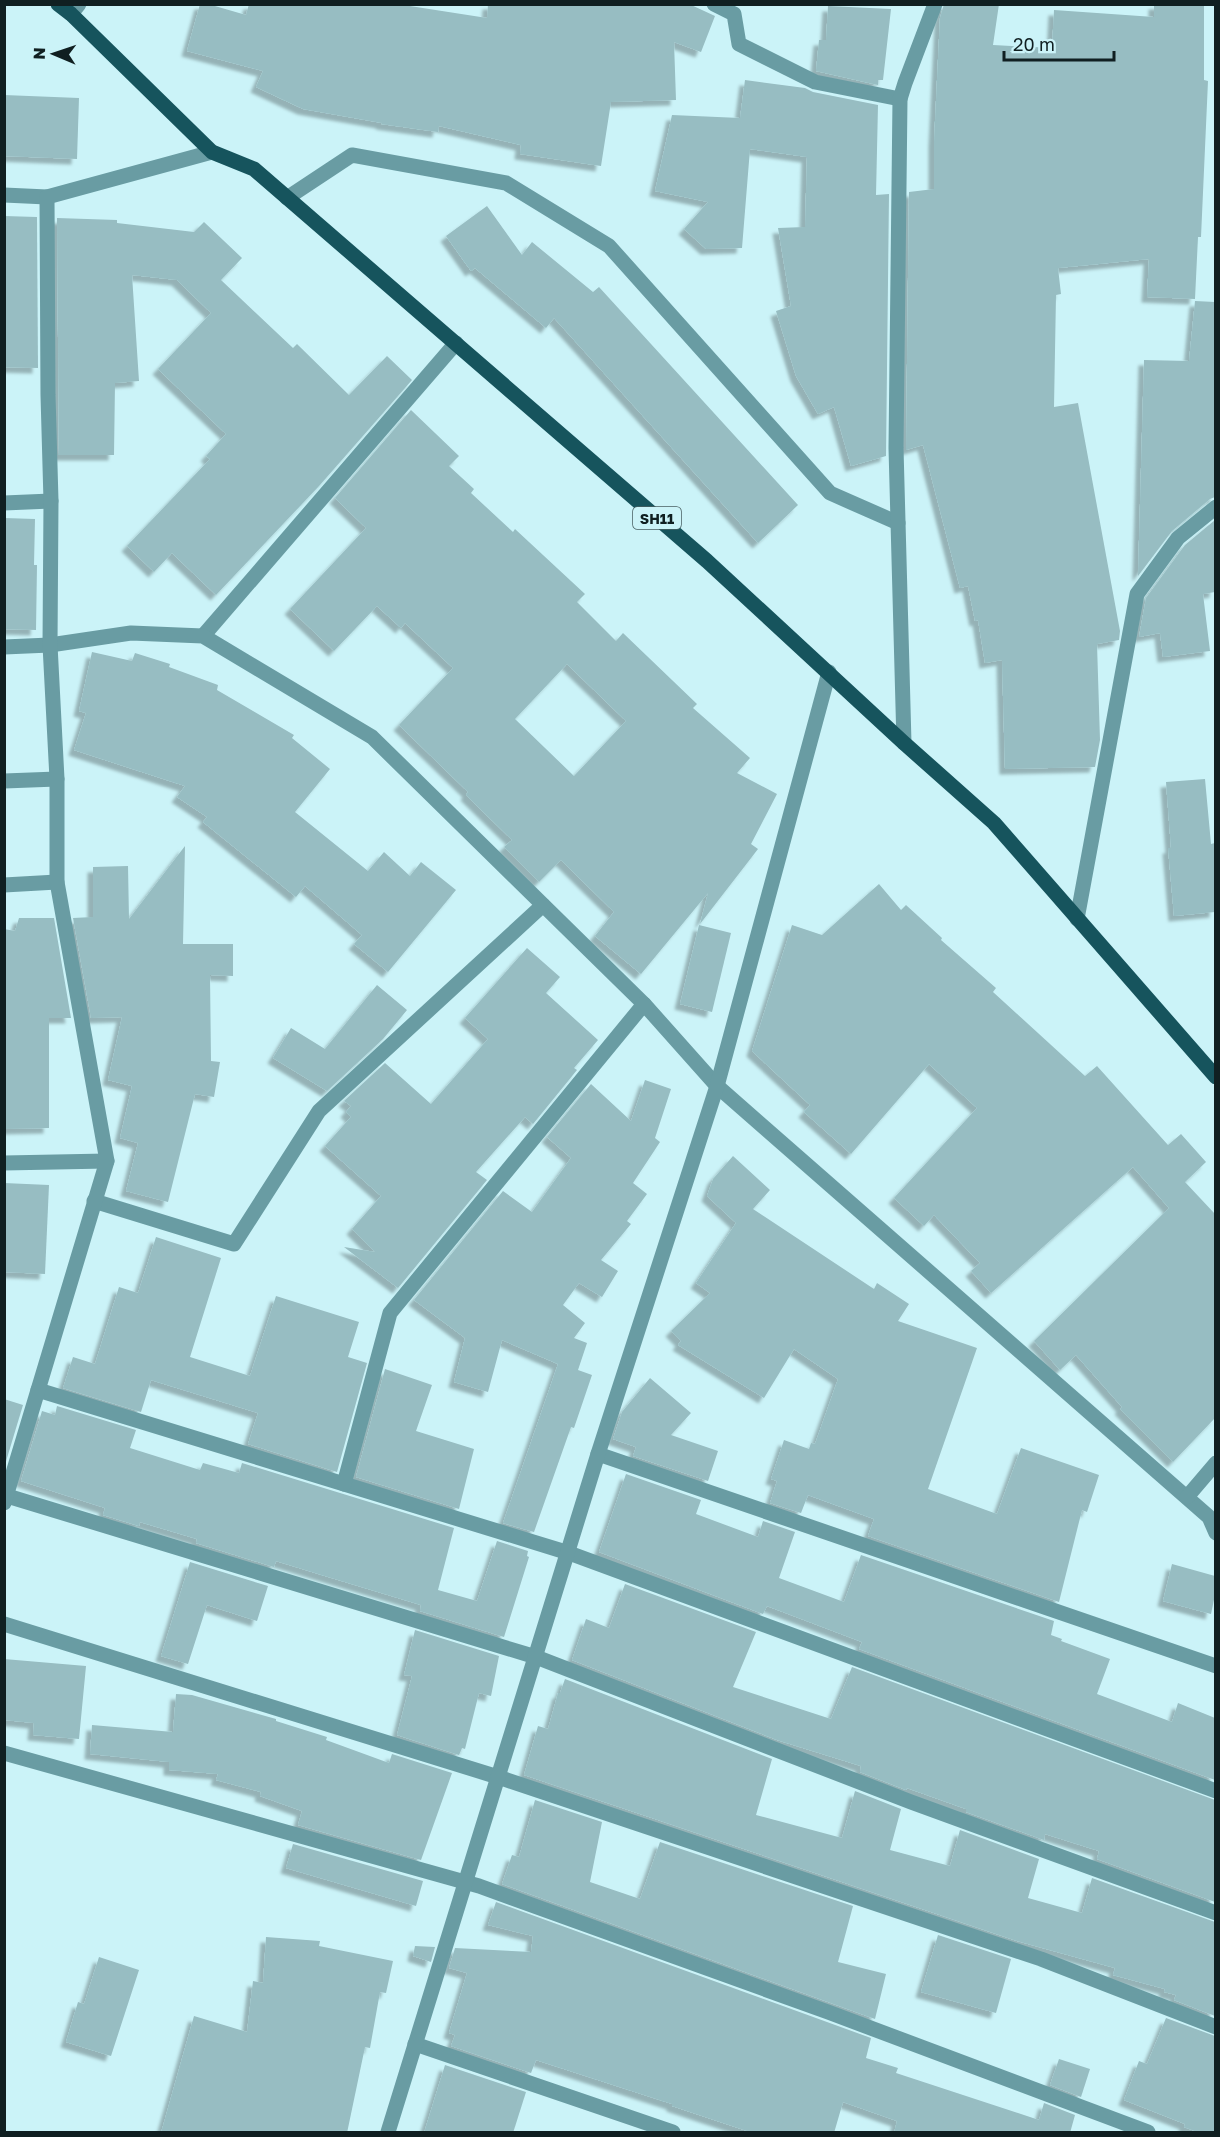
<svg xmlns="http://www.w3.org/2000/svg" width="1220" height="2137" font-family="'Golos Text',sans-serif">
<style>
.building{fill:#97bdc2;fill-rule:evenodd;filter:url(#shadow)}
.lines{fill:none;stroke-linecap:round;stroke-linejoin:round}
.minor{stroke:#699ca3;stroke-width:15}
.major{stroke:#16545d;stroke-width:15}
.labels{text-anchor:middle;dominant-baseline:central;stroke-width:5;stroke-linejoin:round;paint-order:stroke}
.shield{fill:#cbf3f8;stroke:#485f62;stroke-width:1.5}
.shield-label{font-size:14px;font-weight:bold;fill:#101f21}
</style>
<defs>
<filter id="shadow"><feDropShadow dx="-5.5" dy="5.5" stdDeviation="1.5" flood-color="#0004"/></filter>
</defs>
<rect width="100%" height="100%" fill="#cbf3f8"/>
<g class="building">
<polygon points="200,4 208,4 246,15 249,4 397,4 487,18 488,4 689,4 715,16 701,52 674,42 676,100 611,102 601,166 520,154 521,145 439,126 438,132 381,124 382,123 303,109 256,87 263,71 187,51"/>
<polygon points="944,4 999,4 993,45 1052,48 1054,10 1154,17 1154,4 1204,4 1204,80 1208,81 1201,237 1198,237 1195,299 1147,297 1149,259 1058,268 1061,294 1056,295 1054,407 1078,403 1120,631 1119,640 1097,644 1100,740 1095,767 1005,769 1002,660 985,663 978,620 975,621 968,586 960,588 923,445 906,450 909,192 934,189 934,142 940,18"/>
<polygon points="828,6 891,9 883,80 878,80 878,85 816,71 819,40 826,40"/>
<polygon points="745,80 805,88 813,92 878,105 876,195 889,194 886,456 851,466 834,407 818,414 796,376 776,311 791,306 778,228 805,227 807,157 750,149 742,248 706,249 684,229 708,202 655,191 672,115 740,118"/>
<polygon points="4,95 79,98 77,159 4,156"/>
<polygon points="487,206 522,255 532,242 593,292 599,287 798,505 758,543 554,318 546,328 475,268 471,271 446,236"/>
<polygon points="4,216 37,217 38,368 4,367"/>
<polygon points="57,218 117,220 117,223 194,232 204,222 242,258 221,280 293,348 297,344 349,395 387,356 412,380 319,486 216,595 172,553 154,572 127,546 210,459 206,456 226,434 158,369 211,313 177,280 132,275 139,381 115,383 114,455 59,455"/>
<polygon points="1195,301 1215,302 1215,497 1210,499 1172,531 1138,576 1144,360 1189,361"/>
<path d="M411,410l48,46 -10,10 25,23 -3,4 42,39 2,-3 70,65 -8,8 39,39 7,-8 74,71 -4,4 57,50 -13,15 40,21 -26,50 7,5 -58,75 8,-31 -67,81 -46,-38 19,-24 -53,-52 -22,22 -35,-35 8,-7 -46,-45 2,-3 -69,-67 54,-57 -48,-45 -4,5 -24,-22 -43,45 -44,-42 76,-81 -31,-30zM567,664l59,57 -52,55 -59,-57z"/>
<polygon points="4,518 35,519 34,565 37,565 36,630 4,629"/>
<polygon points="1215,520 1215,592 1203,594 1210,651 1163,657 1160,633 1139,637 1146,598 1185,545"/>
<polygon points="92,652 132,661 135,653 170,664 169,667 218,685 217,690 294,735 292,738 330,769 295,812 368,871 384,852 410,876 421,862 456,890 388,972 354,944 362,935 305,886 296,897 203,822 207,817 177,797 185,786 74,750 86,713 79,711"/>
<polygon points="1205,779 1211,844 1215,843 1215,912 1174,916 1168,848 1171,848 1166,782"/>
<polygon points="185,846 183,944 233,944 233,976 210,975 211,1061 220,1062 214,1097 195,1094 168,1202 126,1191 138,1143 120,1138 132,1086 108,1080 122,1017 91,1018 73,918 93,917 93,867 128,866 129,919"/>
<polygon points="879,884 901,910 906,905 942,938 941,940 996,988 993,992 1085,1076 1097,1066 1168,1145 1181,1134 1206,1162 1185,1182 1215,1214 1215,1418 1173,1462 1120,1409 1122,1407 1076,1355 1060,1370 1034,1341 1169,1208 1133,1167 991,1293 971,1271 980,1263 934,1215 924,1226 894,1198 977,1108 929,1064 851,1154 804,1112 810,1105 752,1051 792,925 822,935"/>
<polygon points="19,918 54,918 71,1018 49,1018 49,1128 4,1129 4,929 15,931"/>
<polygon points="699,925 731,933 712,1012 680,1004"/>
<polygon points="527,948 560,977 546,993 598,1040 574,1068 577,1070 533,1124 525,1117 476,1172 487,1180 398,1288 344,1247 375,1252 352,1229 381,1196 325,1146 351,1117 346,1112 351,1106 344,1101 385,1063 431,1104 488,1039 465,1018"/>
<polygon points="377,985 407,1010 383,1039 327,1091 273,1058 291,1028 325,1049"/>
<polygon points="645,1080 671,1089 655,1138 660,1142 633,1183 647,1194 627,1221 631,1224 601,1260 618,1271 602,1297 579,1283 563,1305 585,1323 574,1338 587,1343 578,1370 592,1375 574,1428 571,1427 534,1532 503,1523 558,1364 502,1340 488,1392 454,1382 465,1338 414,1300 503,1191 532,1212 571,1158 547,1137 591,1084 631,1121"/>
<polygon points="733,1156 770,1190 753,1209 874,1289 877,1283 909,1304 898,1321 977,1348 928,1489 997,1514 1021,1448 1099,1475 1087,1512 1082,1510 1059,1602 868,1536 874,1519 808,1495 801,1513 770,1503 777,1481 771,1479 784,1440 809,1449 811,1443 815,1444 838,1379 794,1349 764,1398 678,1345 681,1341 671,1331 710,1293 696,1283 736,1223 707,1196 713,1179"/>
<polygon points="4,1183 49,1185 45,1274 4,1272"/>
<polygon points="156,1237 221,1258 190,1357 250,1376 276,1296 359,1322 348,1357 367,1363 337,1472 248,1444 258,1413 151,1380 141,1412 63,1388 73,1357 95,1364 119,1287 138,1293"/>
<polygon points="385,1369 432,1385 416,1431 474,1449 459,1509 356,1477"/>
<polygon points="650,1378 691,1413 671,1435 718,1451 708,1481 633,1456 636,1447 613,1439 622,1412"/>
<polygon points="4,1399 23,1405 4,1468"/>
<polygon points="57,1406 136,1430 130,1448 200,1470 203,1463 239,1473 242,1463 454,1528 438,1590 477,1601 497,1541 528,1551 527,1556 529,1557 504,1637 420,1611 421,1605 325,1576 276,1561 274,1567 196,1543 197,1539 140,1522 139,1526 103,1515 105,1508 21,1481 42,1411 55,1415"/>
<polygon points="626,1474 701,1500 696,1514 758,1537 763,1521 795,1532 779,1578 844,1602 861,1555 1054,1621 1051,1635 1062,1639 1061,1641 1110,1659 1097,1694 1172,1722 1178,1703 1215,1718 1215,1780 859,1649 862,1642 767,1606 763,1614 599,1552"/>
<polygon points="190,1562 268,1586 257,1621 207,1605 188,1664 161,1656"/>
<polygon points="1172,1564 1215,1576 1215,1595 1211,1614 1163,1601"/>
<polygon points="625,1584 756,1632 733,1687 831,1719 852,1667 1215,1800 1215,1902 1097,1859 1099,1851 1045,1834 1044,1840 966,1812 966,1809 907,1788 906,1790 860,1772 861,1766 777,1740 572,1660 586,1619 609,1628"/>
<polygon points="415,1630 499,1656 491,1696 479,1693 465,1749 462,1748 459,1755 397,1735 412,1676 404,1675"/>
<polygon points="4,1659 86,1666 79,1739 33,1735 34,1723 4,1720"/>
<polygon points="565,1679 772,1759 756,1815 842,1838 855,1791 901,1809 890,1850 950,1866 960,1830 1039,1859 1028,1898 1082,1913 1092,1878 1215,1922 1215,2016 1174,2000 1176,1995 1164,1992 1165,1989 1113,1975 1115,1968 1017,1941 524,1775 538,1726 548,1729 558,1693 560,1693"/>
<polygon points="176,1694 192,1695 276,1719 276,1721 327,1737 326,1740 389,1763 392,1754 452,1773 421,1860 298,1825 302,1811 260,1796 261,1792 216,1780 218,1774 169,1770 169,1762 90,1754 92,1725 173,1732"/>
<polygon points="535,1800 602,1822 590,1882 640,1899 660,1842 853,1906 838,1962 886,1974 875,2019 502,1884 512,1855 519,1857"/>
<polygon points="293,1844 423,1881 416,1906 286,1868"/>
<polygon points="496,1902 871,2038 866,2058 898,2068 896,2073 1039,2120 1044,2103 1075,2115 1070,2133 894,2133 897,2121 843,2102 834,2133 753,2133 672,2106 672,2104 536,2060 531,2073 451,2046 455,2035 449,2033 467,1973 449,1968 455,1948 531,1952 533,1936 488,1925"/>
<polygon points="938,1935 1011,1959 996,2013 921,1992"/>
<polygon points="266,1937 320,1941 319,1946 393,1961 386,1993 380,1992 370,2048 365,2047 347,2133 161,2133 194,2016 247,2032 253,1981 263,1983"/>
<polygon points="415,1946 435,1947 431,1962 413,1956"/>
<polygon points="99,1957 139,1970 111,2056 66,2042 78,2002 84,2004"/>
<polygon points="1166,2018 1215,2036 1215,2133 1200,2133 1184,2127 1185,2124 1124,2100 1139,2061 1147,2064"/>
<polygon points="1059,2059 1090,2069 1081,2097 1050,2085"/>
<polygon points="445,2065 526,2092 513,2133 424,2133"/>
</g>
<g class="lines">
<g class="minor">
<polyline points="714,4 734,14 739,44 815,82 900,99"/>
<polyline points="71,14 79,4"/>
<polyline points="4,195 47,197"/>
<polyline points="287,198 352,155 506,183 609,246 830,493 898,523"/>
<polyline points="4,503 51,501"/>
<polyline points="203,636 456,343"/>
<polyline points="4,647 50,645 131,633 203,636 372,737 644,1004"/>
<polyline points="904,743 896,448 900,99 905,83 935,4"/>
<polyline points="4,781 57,779"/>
<polyline points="4,885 57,882"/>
<polyline points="1077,919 1137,594 1178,538 1216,507"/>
<polyline points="4,1163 107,1161"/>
<polyline points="94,1201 234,1244 319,1111 543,905"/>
<polyline points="38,1390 569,1553 1216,1791"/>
<polyline points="598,1454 1216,1666"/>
<polyline points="344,1484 390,1313 644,1004 717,1086 1209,1517 1216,1533"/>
<polyline points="4,1495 536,1657 911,1802 1216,1913"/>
<polyline points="1187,1497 1216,1463"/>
<polyline points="4,1503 107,1161 57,882 57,779 50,645 51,501 48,395 47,197 212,152"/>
<polyline points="4,1624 498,1777 1041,1959 1216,2027"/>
<polyline points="4,1753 479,1886 828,2012 1148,2132"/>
<polyline points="415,2044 673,2132"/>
<polyline points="388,2132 598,1454 717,1086 829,672"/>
</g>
<polyline class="major" points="58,4 71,14 212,152 254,169 707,561 904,743 994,823 1216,1077"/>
</g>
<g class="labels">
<rect class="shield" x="633" y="507" width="48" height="22" rx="4.5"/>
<g class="shield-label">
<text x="657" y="518">SH11</text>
</g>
</g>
<rect width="1220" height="2137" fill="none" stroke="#101f21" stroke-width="12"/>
<g transform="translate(54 54) rotate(272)" stroke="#cbf3f8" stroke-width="4.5" paint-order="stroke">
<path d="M0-4.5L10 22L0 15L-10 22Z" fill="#101f21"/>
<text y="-9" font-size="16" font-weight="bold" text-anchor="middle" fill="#101f21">N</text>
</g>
<path d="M1004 51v9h110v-9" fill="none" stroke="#101f21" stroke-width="3"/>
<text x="1013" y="51" font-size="18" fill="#101f21" stroke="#cbf3f8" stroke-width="4.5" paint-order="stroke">20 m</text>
</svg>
